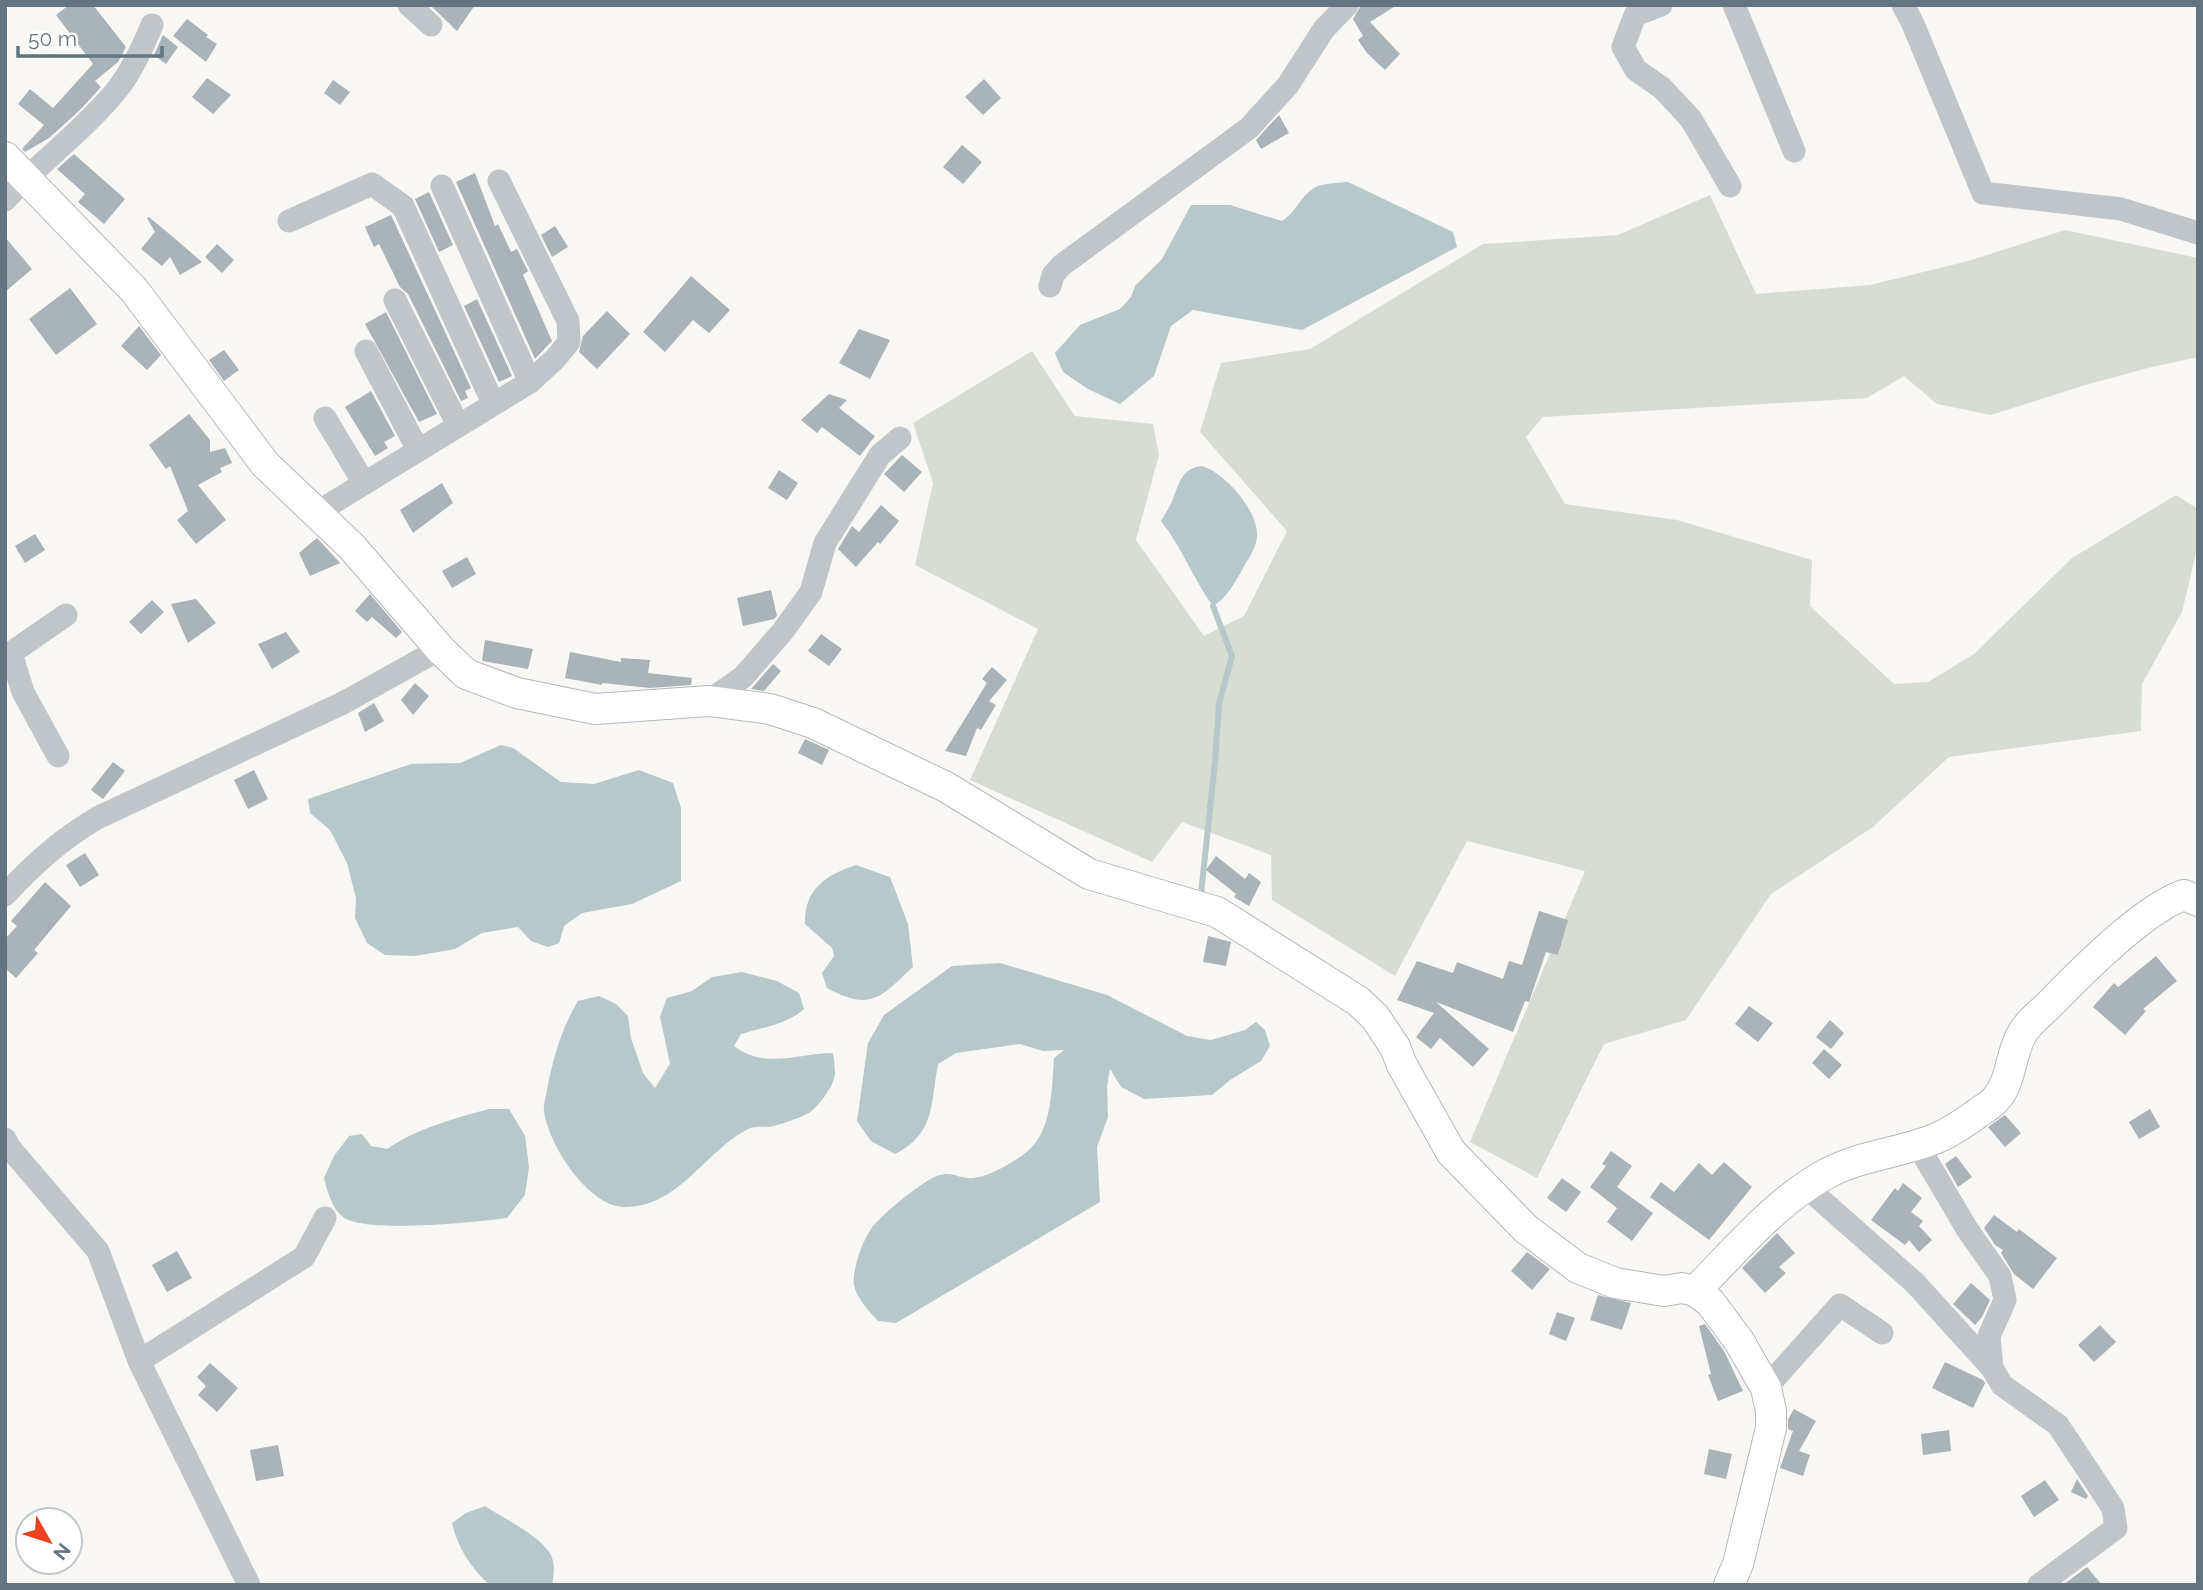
<svg xmlns="http://www.w3.org/2000/svg" width="2203" height="1590" font-family="Raleway,sans-serif">
<style>
.green{fill:#d8ddd3}
.water{fill:#b8c7ca}
.lines{fill:none;stroke-linecap:round;stroke-linejoin:round}
.stream{stroke:#b8c7ca;stroke-width:6}
.building{fill:#a9b3b8}
.major-casing{stroke:#b4b9bd;stroke-width:32}
.minor{stroke:#c0c5c9;stroke-width:23}
.major{stroke:#fff;stroke-width:30}
</style>
<rect width="100%" height="100%" fill="#f8f7f4"/>
<polygon class="green" points="1710,195 1756,294 1870,285 1968,261 2065,230 2198,258 2198,357 2148,368 2082,386 1991,415 1937,404 1904,376 1867,398 1543,417 1526,437 1565,504 1677,520 1812,560 1810,606 1894,684 1928,682 1974,654 2072,558 2176,495 2198,509 2198,545 2182,612 2142,684 2141,731 1949,757 1873,827 1771,894 1686,1020 1604,1044 1537,1178 1470,1142 1585,871 1467,841 1395,976 1272,900 1271,855 1182,822 1152,862 970,780 1038,629 915,565 933,483 913,423 1032,351 1075,416 1153,424 1159,455 1136,540 1204,636 1244,616 1287,531 1200,432 1221,363 1310,349 1483,244 1618,235"/>
<g class="water">
<path d="M1348,182l105,50 4,15 -155,83 -109,-20 -22,16 -17,50 -34,28 -32,-15 -25,-17 -8,-19 25,-28 40,-16 11,-12 4,-11 27,-27 29,-54h39l52,16c14,-8 18,-25 32,-33 8,-5 24,-5 34,-6z"/>
<path d="M1202,466c23,7 57,45 55,71 -1,12 -11,25 -16,35 -8,13 -15,27 -28,34 -20,-27 -31,-59 -52,-85 4,-7 9,-14 12,-22 6,-16 9,-31 29,-33z"/>
<polygon points="501,745 513,748 561,782 594,784 639,770 673,783 681,808 681,881 632,904 582,913 564,926 559,943 548,947 531,941 518,927 482,933 455,949 415,956 385,955 367,943 355,918 356,898 347,863 330,830 310,813 308,799 411,764 460,763"/>
<path d="M856,865l34,12 18,47 5,43c-32,30 -42,45 -86,21l-5,-15 12,-17 -2,-8 -27,-24c-1,-35 21,-49 51,-59z"/>
<path d="M1000,963l107,32 80,41 24,4 34,-10 11,-8 9,8 5,16 -9,15 -31,19 -18,15 -68,4 -23,-12 -11,-18 -3,17 1,31 -11,30 3,55 -204,121 -18,-2c-9,-10 -21,-22 -24,-36 -2,-14 8,-44 17,-56 9,-13 51,-48 66,-53 15,-5 18,1 31,2 17,2 50,-18 62,-29 22,-20 22,-63 24,-91l10,-8 -21,1 -23,-7 -64,9 -18,11c-8,41 -2,69 -43,90l-24,-13 -14,-20 11,-78 16,-28 68,-49z"/>
<path d="M742,972l35,9 22,12 5,16c-18,16 -41,18 -63,25l-7,12c31,24 65,7 99,7 1,7 2,14 2,21 -1,12 -16,32 -26,39 -9,5 -25,10 -35,13 -9,2 -19,-1 -26,3 -44,23 -69,78 -123,78 -37,0 -77,-63 -81,-96 -1,-6 2,-14 3,-21 6,-31 14,-61 31,-89l21,-5 17,8 12,12 3,22 12,35 12,15 15,-24 -10,-47 7,-19 25,-7 20,-14z"/>
<path d="M489,1109h20l16,27 4,31 -4,28 -18,23c-31,4 -141,16 -164,-1 -11,-8 -16,-27 -19,-39l10,-22 15,-20 13,-2 9,12 16,3c31,-21 66,-30 102,-40z"/>
<path d="M485,1506c18,12 52,28 64,46 7,10 5,22 3,33h-63c-18,-18 -31,-36 -37,-62l14,-10z"/>
</g>
<g class="lines">
<polyline class="stream" points="1201,894 1215,762 1219,704 1232,656 1213,606"/>
</g>
<g class="building">
<polygon points="69,5 93,5 126,47 118,62 95,81 101,87 80,110 49,138 25,152 22,149 44,125 18,104 30,89 53,108 93,64 56,15"/>
<polygon points="430,5 475,5 457,31"/>
<polygon points="1361,5 1397,5 1370,22 1400,54 1385,70 1367,53 1358,40 1363,36 1353,19"/>
<polygon points="187,19 208,35 206,37 217,44 206,62 173,36"/>
<polygon points="163,35 178,47 166,64 154,55"/>
<polygon points="207,78 231,95 213,114 192,97"/>
<polygon points="984,79 1001,98 983,115 965,97"/>
<polygon points="333,80 350,92 340,105 324,93"/>
<polygon points="1279,115 1289,133 1261,149 1256,140"/>
<polygon points="962,145 982,162 963,184 943,167"/>
<polygon points="74,154 125,199 104,224 78,202 85,194 57,169"/>
<polygon points="475,173 495,226 498,224 511,252 517,249 528,271 523,275 552,341 535,359 456,182"/>
<polygon points="429,192 453,245 439,252 415,199"/>
<polygon points="391,215 471,388 465,391 468,398 461,401 408,294 400,287 379,244 374,247 365,227"/>
<polygon points="149,217 173,237 202,262 180,275 170,257 162,266 141,249 155,232 147,218"/>
<polygon points="555,226 568,247 552,257 541,235"/>
<polygon points="5,237 32,269 5,292"/>
<polygon points="217,244 234,260 222,273 205,257"/>
<polygon points="691,276 730,310 709,333 693,320 665,352 643,332"/>
<polygon points="70,288 97,324 56,355 29,319"/>
<polygon points="477,299 512,376 499,382 464,306"/>
<polygon points="607,311 630,334 597,369 579,352 583,336"/>
<polygon points="386,312 437,414 419,422 365,324"/>
<polygon points="139,326 161,355 147,370 121,346"/>
<polygon points="859,329 890,340 870,379 839,363"/>
<polygon points="224,350 239,370 224,381 209,360"/>
<polygon points="371,391 395,436 384,442 388,448 375,456 345,407"/>
<polygon points="829,394 847,400 839,408 875,436 860,456 822,427 817,433 801,420"/>
<polygon points="189,414 210,440 210,452 225,448 232,463 220,468 222,472 198,485 226,520 196,544 177,520 188,511 170,466 166,469 149,445"/>
<polygon points="902,455 922,472 904,492 884,474"/>
<polygon points="779,470 798,483 787,500 768,488"/>
<polygon points="442,483 453,503 413,533 400,510"/>
<polygon points="881,505 899,521 880,544 878,542 856,567 838,549 852,526 859,532"/>
<polygon points="35,534 45,550 25,563 15,546"/>
<polygon points="317,538 340,563 310,576 299,553"/>
<polygon points="467,557 476,574 452,588 442,571"/>
<polygon points="771,590 777,616 774,619 743,626 737,598"/>
<polygon points="370,594 402,632 396,638 372,617 367,622 355,611"/>
<polygon points="196,599 216,623 188,643 171,604"/>
<polygon points="152,600 164,612 141,634 129,622"/>
<polygon points="286,632 300,652 272,669 258,644"/>
<polygon points="821,634 842,649 829,666 808,651"/>
<polygon points="485,640 533,649 528,669 482,661"/>
<polygon points="570,652 621,662 621,658 650,660 648,673 692,678 691,685 650,688 602,683 602,685 565,678"/>
<polygon points="773,664 781,671 764,691 751,689"/>
<polygon points="992,667 1007,680 989,701 996,705 981,730 977,728 966,756 945,751 987,683 982,679"/>
<polygon points="415,683 429,696 413,715 401,700"/>
<polygon points="374,703 384,721 365,732 358,713"/>
<polygon points="805,739 829,750 822,765 798,753"/>
<polygon points="113,762 125,771 103,799 91,790"/>
<polygon points="254,770 268,799 248,809 234,780"/>
<polygon points="85,853 99,875 80,887 66,865"/>
<polygon points="1216,856 1245,879 1249,873 1261,882 1249,906 1234,897 1236,894 1206,870"/>
<polygon points="45,882 71,906 34,950 38,953 16,978 5,968 5,939 17,926 11,921"/>
<polygon points="1539,911 1568,920 1558,955 1546,952 1529,1002 1525,1001 1513,1032 1436,1002 1489,1049 1473,1067 1440,1038 1431,1049 1416,1037 1434,1013 1397,1000 1417,961 1453,973 1457,962 1503,979 1509,961 1522,965"/>
<polygon points="1208,936 1231,942 1226,966 1203,962"/>
<polygon points="2156,956 2177,981 2143,1009 2146,1011 2125,1035 2093,1007 2114,983 2118,987"/>
<polygon points="1749,1006 1773,1023 1758,1042 1735,1024"/>
<polygon points="1830,1020 1844,1033 1831,1049 1816,1037"/>
<polygon points="1824,1049 1842,1065 1829,1079 1812,1063"/>
<polygon points="2150,1109 2160,1127 2139,1139 2129,1122"/>
<polygon points="2005,1115 2021,1133 2005,1147 1988,1127"/>
<polygon points="1611,1151 1632,1166 1617,1187 1653,1213 1632,1241 1607,1222 1617,1208 1590,1187 1606,1166 1602,1164"/>
<polygon points="1956,1156 1972,1177 1958,1187 1945,1164"/>
<polygon points="1724,1162 1752,1187 1709,1240 1650,1197 1661,1182 1674,1192 1699,1163 1712,1175"/>
<polygon points="1562,1178 1581,1192 1566,1212 1547,1198"/>
<polygon points="1903,1183 1922,1198 1911,1212 1923,1221 1919,1226 1932,1240 1919,1252 1909,1240 1905,1245 1871,1220 1895,1188 1898,1191"/>
<polygon points="1994,1215 2017,1232 2019,1229 2057,1258 2033,1289 2014,1274 2001,1253 2003,1250 1995,1245 1984,1228"/>
<polygon points="1777,1233 1795,1253 1779,1267 1786,1273 1765,1293 1742,1268"/>
<polygon points="177,1251 192,1278 167,1292 152,1265"/>
<polygon points="1527,1252 1550,1269 1532,1290 1511,1271"/>
<polygon points="1971,1283 1990,1300 1982,1317 1975,1325 1953,1304"/>
<polygon points="1598,1295 1631,1303 1622,1330 1590,1320"/>
<polygon points="1557,1312 1575,1318 1566,1341 1549,1334"/>
<polygon points="1705,1324 1724,1351 1743,1391 1718,1401 1708,1375 1711,1374 1699,1326"/>
<polygon points="2100,1325 2116,1342 2094,1362 2078,1345"/>
<polygon points="1945,1362 1983,1380 1985,1383 1973,1408 1932,1388"/>
<polygon points="210,1363 238,1388 217,1412 198,1395 206,1386 197,1377"/>
<polygon points="1794,1409 1816,1421 1799,1451 1810,1455 1803,1476 1780,1468 1793,1431 1788,1429 1788,1419"/>
<polygon points="1949,1430 1951,1451 1923,1455 1921,1434"/>
<polygon points="278,1445 284,1476 256,1481 250,1450"/>
<polygon points="1709,1449 1732,1454 1726,1479 1704,1474"/>
<polygon points="2077,1479 2088,1496 2086,1499 2071,1492"/>
<polygon points="2045,1480 2059,1500 2034,1517 2021,1496"/>
<polygon points="2087,1567 2102,1585 2063,1585"/>
</g>
<g class="lines">
<g class="major-casing">
<g id="major">
<polyline points="5,157 134,290 265,464 352,547 440,649 466,674 517,693 595,709 709,701 770,709 813,723 946,787 1089,874 1217,912 1358,1001 1375,1017 1395,1047 1402,1065 1451,1152 1526,1229 1578,1268 1615,1283 1664,1291 1682,1288 1695,1291 1710,1302 1739,1341 1766,1388 1771,1411 1771,1428 1738,1564 1729,1585"/>
<path d="M1695,1291c41,-41 80,-89 131,-117 35,-19 75,-21 111,-36 15,-6 28,-16 41,-25 5,-4 13,-8 17,-13 18,-19 14,-46 28,-68 6,-10 17,-18 26,-27 31,-32 94,-96 135,-110l14,6"/>
</g>
</g>
<g class="minor">
<polyline points="409,5 431,25"/>
<polyline points="1661,5 1635,15 1623,47 1636,70 1662,88 1691,119 1730,186"/>
<polyline points="1734,5 1794,151"/>
<polyline points="1903,5 1913,24 1983,193 2121,209 2198,233"/>
<polyline points="442,186 530,382"/>
<path d="M5,200c35,-38 78,-69 111,-109 16,-20 26,-43 36,-66"/>
<polyline points="289,221 372,184 403,206 493,403"/>
<polyline points="1050,286 1053,275 1062,265 1249,128 1288,85 1324,29 1347,5"/>
<polyline points="395,300 458,425"/>
<polyline points="366,351 418,450"/>
<polyline points="325,418 364,483"/>
<polyline points="316,513 530,382 555,359 569,342 568,321 499,181"/>
<polyline points="709,701 743,677 783,631 811,592 825,543 880,455 900,438"/>
<polyline points="58,756 23,692 11,653 66,615"/>
<path d="M5,895c30,-32 54,-54 92,-77l246,-115 97,-54"/>
<polyline points="5,1139 9,1147 98,1251 139,1361 249,1585"/>
<polyline points="1917,1144 1967,1229 2000,1276 2005,1300 1989,1336 1992,1368 2002,1385 2058,1425 2113,1508 2116,1528 2039,1585"/>
<polyline points="1805,1186 1915,1283 1992,1368"/>
<polyline points="139,1361 304,1257 325,1218"/>
<polyline points="1766,1388 1840,1305 1882,1333"/>
</g>
<use href="#major" class="major"/>
</g>
<rect width="2203" height="1590" fill="none" stroke="#627580" stroke-width="14"/>
<g transform="translate(49 1541) rotate(129)"><circle r="33" fill="#ffffff" stroke="#c0c8cc" stroke-width="2"/>
<path d="M0-5L12 26L0 18L-12 26Z" fill="#e94223"/>
<text y="-10" font-size="19" font-weight="bold" text-anchor="middle" fill="#627580">N</text>
</g>
<path d="M18 46v10h144v-10" fill="none" stroke="#627580" stroke-width="3.5"/>
<text x="28" y="46" font-size="21" fill="#627580" stroke="#ffffff" stroke-width="5" paint-order="stroke">50 m</text>
</svg>
